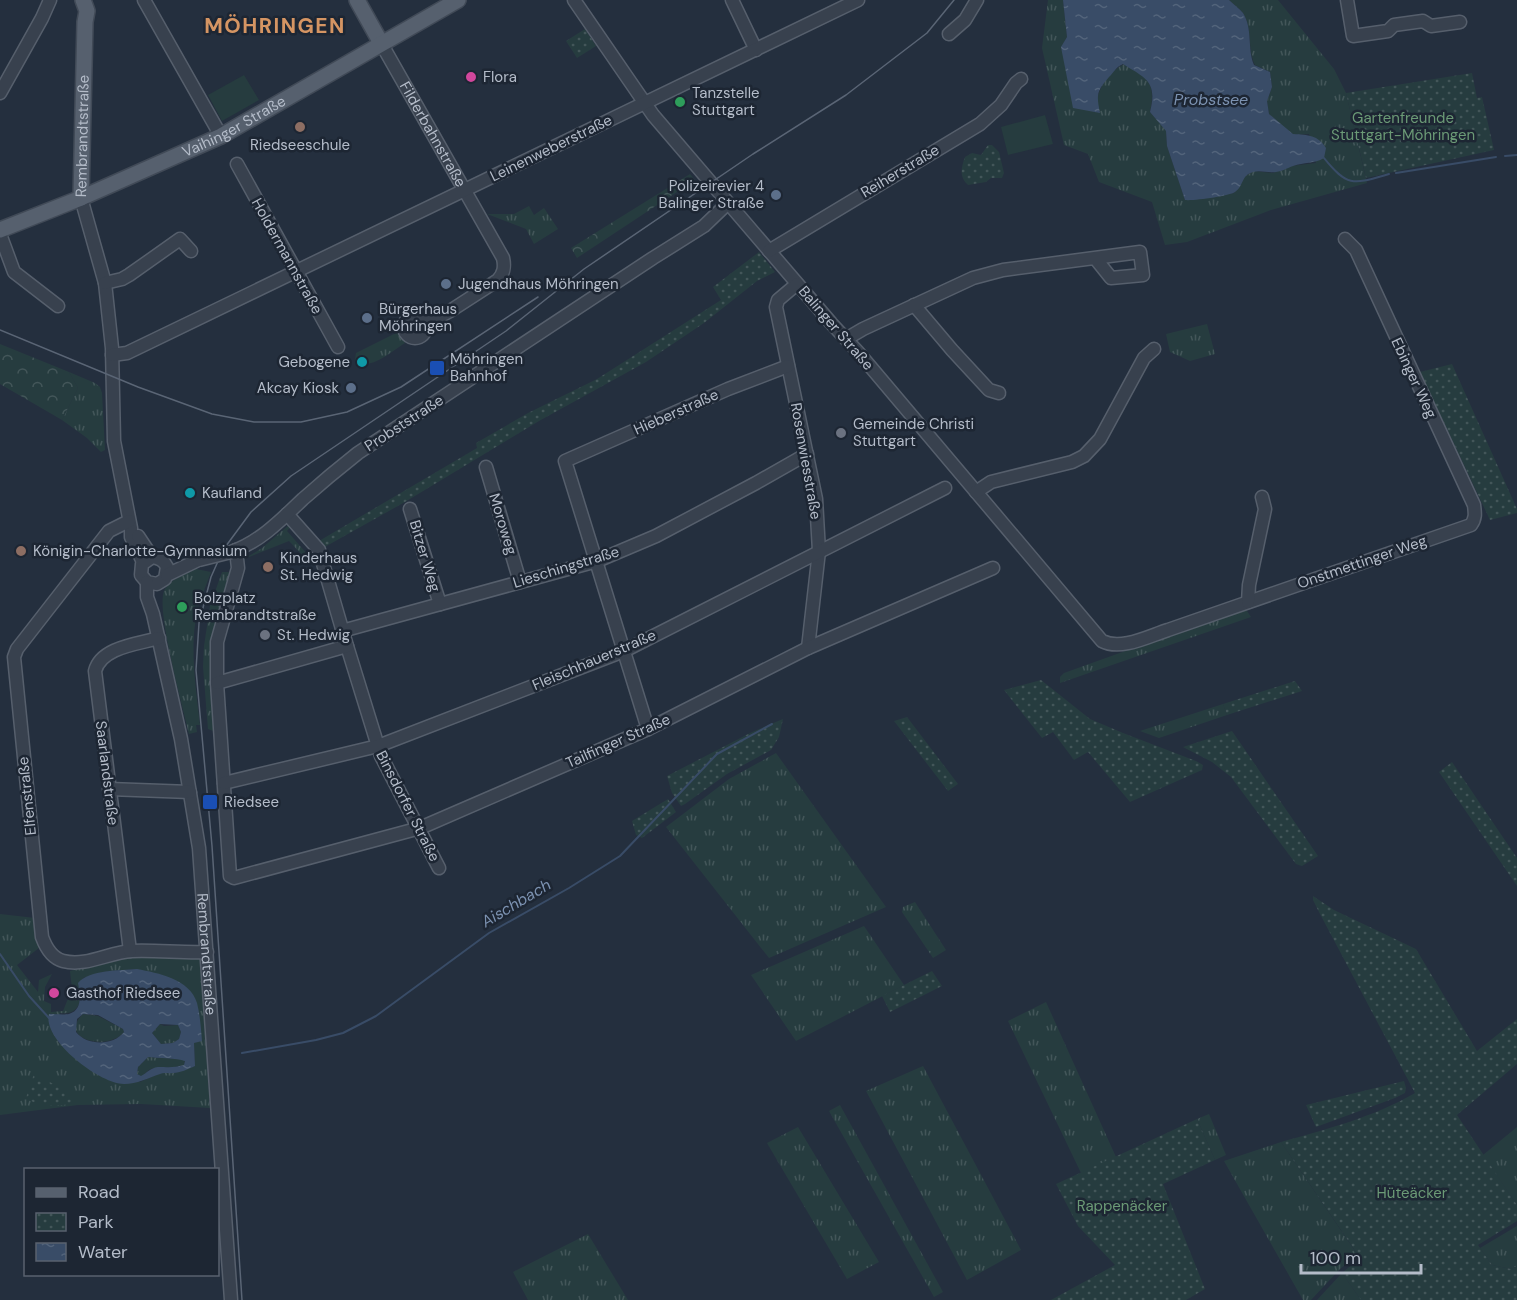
<svg xmlns="http://www.w3.org/2000/svg" width="1517" height="1300" font-family="'DM Sans',sans-serif">
<style>
.grass{fill:url(#grass-tufts);fill-rule:evenodd}
.forest{fill:url(#forest-crowns)}
.park{fill:url(#park-dots)}
.pitch{fill:#263c3f}
.water{fill:url(#water-ripples);fill-rule:evenodd}
.lines{fill:none;stroke-linecap:round;stroke-linejoin:round}
.stream{stroke:#394c67;stroke-width:2}
.minor-casing{stroke:#565f6c;stroke-width:15}
.major-casing{stroke:#414a57;stroke-width:18}
.minor{stroke:#38414e;stroke-width:12}
.major{stroke:#56606e;stroke-width:15}
.tram{stroke:#5a6575;stroke-width:1.5}
.minor-bridge-casing{stroke:#565f6c;stroke-width:15;stroke-linecap:butt}
.minor-bridge{stroke:#38414e;stroke-width:12}
.hotel-dot{fill:#d1479c;stroke:#1d2633;stroke-width:2}
.leisure-dot{fill:#2e9e5b;stroke:#1d2633;stroke-width:2}
.education-dot{fill:#8d6e63;stroke:#1d2633;stroke-width:2}
.service-dot{fill:#5c6f8a;stroke:#1d2633;stroke-width:2}
.culture-dot{fill:#0f9aa8;stroke:#1d2633;stroke-width:2}
.transit-dot{fill:#1a4fb4;stroke:#1d2633;stroke-width:2}
.worship-dot{fill:#6b7280;stroke:#1d2633;stroke-width:2}
.labels{text-anchor:middle;dominant-baseline:central;stroke-width:5;stroke-linejoin:round;paint-order:stroke}
.poi-label{font-size:15px;fill:#b4bcc9;stroke:#1d2633;text-anchor:start}
.park-label{font-size:15px;fill:#6b9a76;stroke:#1d2633}
.street-label{font-size:15px;fill:#b4bcc9;stroke:#1d2633}
.water-label{font-size:16px;font-style:italic;fill:#7c92b1;stroke:#1d2633}
.district-label{font-size:21px;font-weight:bold;letter-spacing:1.5px;fill:#d59563;stroke:#1d2633}
</style>
<defs>
<pattern id="grass-tufts" width="24" height="20" patternUnits="userSpaceOnUse" patternTransform="scale(1.5)"><rect width="24" height="20" fill="#263c3f"/><path d="M3 7l-1-3M5 7V3M7 7l1-3M15 17l-1-3M17 17v-4M19 17l1-3" fill="none" stroke="#435659"/></pattern>
<pattern id="forest-crowns" width="20" height="18" patternUnits="userSpaceOnUse" patternTransform="scale(1.5)"><rect width="20" height="18" fill="#263c3f"/><path d="M2 6a3 3 0 1 1 6 0M12 15a3 3 0 1 1 6 0" fill="none" stroke="#435659"/></pattern>
<pattern id="park-dots" width="8" height="8" patternUnits="userSpaceOnUse" patternTransform="scale(1.5)"><rect width="8" height="8" fill="#263c3f"/><path d="M2 2h.1M6 6h.1" fill="none" stroke="#435659" stroke-width="1.8" stroke-linecap="round"/></pattern>
<pattern id="water-ripples" width="26" height="14" patternUnits="userSpaceOnUse" patternTransform="scale(1.5)"><rect width="26" height="14" fill="#394c67"/><path d="M2 4q2-2 4 0t4 0M15 11q2-2 4 0t4 0" fill="none" stroke="#53647b"/></pattern>
</defs>
<rect width="100%" height="100%" fill="#242f3e"/>
<g class="grass">
<path d="M1048,0h15l4,37 -6,11 36,52c3,-15 13,-29 27,-36 5,4 12,6 18,10 12,9 11,25 8,38l16,18 1,16 18,54 49,-7 5,-6 6,-11 9,-5 19,2 18,-7 25,-3 -7,-29 -16,1 -24,-21 -2,-13 5,-14 -2,-15 -15,-7c-8,-16 -2,-36 -12,-52 -4,-5 -10,-9 -14,-13h49l56,69 12,24 21,90 -96,27 -84,32 -22,3 -13,-43 -53,-20 -11,-28 -24,-9 -22,-97z"/>
<polygon points="529,206 534,215 544,208 558,229 534,244 526,229 487,214 514,214"/>
<polygon points="1207,324 1215,354 1190,361 1170,352 1166,334"/>
<path d="M398,332l7,11c-14,9 -30,24 -47,21l-3,-4 1,-7z"/>
<polygon points="69,372 95,383 100,387 102,393 105,450 101,452 87,438 62,420 78,388"/>
<polygon points="290,524 291,526 287,531 308,555 304,557 289,541 244,559 262,548"/>
<path d="M196,569l15,3c-5,14 -12,29 -15,45 -6,35 0,72 4,108h-4l1,7 -8,2c-5,-24 -35,-129 -24,-145 6,-10 21,-15 31,-20z"/>
<polygon points="222,572 232,572 226,584 211,649 216,732 208,729 203,667 204,646 210,606"/>
<polygon points="1245,608 1251,617 1060,683 1060,677 1064,673"/>
<polygon points="1223,704 1227,715 1159,738 1140,731"/>
<polygon points="776,753 886,907 769,958 666,827 729,779"/>
<polygon points="915,902 946,950 933,958 902,912 903,907"/>
<path d="M0,914l35,4 4,30 -22,17 21,27 1,-12 13,-6 -7,13 -1,14 7,3v8l12,-1 9,-22 -2,-18 56,-15 74,2 10,150 -69,-4 -63,1 -78,10zM137,969l65,71 -8,3 1,23 -21,7 -12,-1 -22,10 -77,-36 -5,-4 2,-29c24,3 20,-19 23,-35l21,-6z"/>
<polygon points="864,926 904,985 796,1041 751,975"/>
<polygon points="1046,1002 1116,1157 1081,1173 1008,1021"/>
<path d="M83,1014l15,2 25,13 1,3c-17,20 -67,7 -41,-18z"/>
<polygon points="160,1024 164,1026 178,1025 181,1032 179,1039 173,1043 161,1044 152,1033"/>
<path d="M148,1057c10,1 29,1 37,3l-1,5c-11,4 -29,1 -35,5 -3,2 -5,5 -8,7l-4,-3 1,-7z"/>
<polygon points="923,1066 1021,1250 967,1280 866,1091"/>
<polygon points="840,1105 943,1292 934,1297 829,1111"/>
<polygon points="1209,1114 1226,1155 1215,1160 1197,1119"/>
<polygon points="798,1127 879,1262 847,1279 767,1143"/>
<polygon points="1517,1127 1517,1205 1483,1155"/>
<polygon points="1281,1142 1357,1254 1340,1269 1311,1300 1303,1300 1224,1161"/>
<polygon points="1517,1226 1517,1266 1511,1269 1492,1265 1480,1248"/>
<polygon points="588,1234 628,1300 528,1300 513,1272"/>
<polygon points="1342,1273 1361,1300 1317,1300"/>
</g>
<g class="forest">
<polygon points="690,174 695,180 577,258 571,248"/>
<polygon points="0,344 69,372 78,388 62,420 0,384"/>
</g>
<g class="park">
<polygon points="585,29 596,46 577,58 566,41"/>
<polygon points="1472,73 1477,98 1482,97 1494,150 1366,178 1346,93"/>
<path d="M988,145h4l7,7 5,21 -2,5h-11l-5,4 -18,3c-9,-8 -7,-17 -3,-28l7,-4 9,2z"/>
<polygon points="759,252 775,272 757,281 704,323 646,362 539,421 405,502 323,548 319,541 477,448 476,443 528,413 597,379 721,300 713,287"/>
<polygon points="1452,364 1517,509 1517,513 1490,520 1420,372"/>
<polygon points="1041,680 1090,719 1123,733 1196,761 1203,765 1202,770 1130,802 1088,752 1074,760 1053,732 1042,738 1004,690"/>
<polygon points="1295,681 1302,691 1227,715 1223,704"/>
<polygon points="907,717 958,784 948,791 894,721"/>
<polygon points="783,719 779,737 771,750 727,774 685,804 681,806 672,793 667,776 752,732"/>
<polygon points="1232,731 1318,856 1302,866 1296,864 1231,777 1212,762 1183,747"/>
<polygon points="1452,762 1517,858 1517,886 1439,772"/>
<polygon points="668,799 676,812 642,838 636,835 632,821"/>
<path d="M1313,896l21,14 82,39 61,102 40,-32v45l-60,51 60,90v16l-39,24 14,20 19,4 6,-3v34h-156l-19,-27 18,-15 -79,-116c46,-13 93,-25 134,-49l-95,-179 -7,-14z"/>
<polygon points="932,971 942,986 890,1012 882,996"/>
<path d="M35,1071c9,11 32,18 35,23 2,2 1,6 1,10 -19,2 -28,5 -45,-6z"/>
<polygon points="1404,1081 1406,1088 1405,1093 1395,1098 1316,1127 1306,1105"/>
<polygon points="1197,1119 1215,1160 1163,1184 1205,1289 1186,1300 1051,1300 1115,1265 1078,1226 1056,1184"/>
</g>
<g class="pitch">
<polygon points="244,75 259,100 222,121 208,95"/>
<polygon points="1045,115 1053,144 1008,155 1001,127"/>
</g>
<g class="water">
<path d="M1063,0h166c4,4 10,8 14,13 10,16 4,35 11,52l16,7 2,15 -5,14 2,13 24,20c15,1 25,1 33,14l-2,10c-10,6 -20,4 -31,8 -6,2 -10,5 -17,6 -8,1 -16,-2 -23,0 -12,3 -9,14 -18,20 -6,4 -41,9 -50,8l-18,-54 -1,-15 -16,-19c8,-31 -5,-34 -27,-48 -7,3 -9,8 -14,13 -12,14 -13,17 -9,36l-27,-5 -12,-61 6,-10z"/>
<path d="M137,969c21,4 53,10 60,34 3,12 4,26 5,38l-8,2 1,23c-7,3 -15,7 -22,7 -5,1 -9,-1 -13,1 -12,4 -23,10 -36,10 -24,0 -82,-44 -75,-70 5,0 15,1 20,0 14,-4 11,-20 9,-31 12,-14 42,-12 59,-14zM83,1014l15,1 25,14 1,3c-11,14 -37,14 -48,0l1,-13zM160,1024l18,1 3,7 -2,7 -6,4 -12,1 -9,-11zM148,1057c10,1 29,1 37,4l-1,4c-10,3 -16,2 -26,2 -8,1 -11,6 -17,9l-4,-2 1,-7z"/>
</g>
<g class="lines">
<g class="stream">
<polyline points="1505,156 1517,155"/>
<path d="M1324,158c24,30 30,26 65,16"/>
<polyline points="1396,173 1496,157"/>
<polyline points="0,954 29,996 49,1018"/>
<polyline points="242,1053 316,1040 343,1033 376,1016 489,933 569,888 620,856 717,754 772,724"/>
</g>
<g class="minor-casing">
<g id="minor">
<polyline points="144,0 221,136"/>
<path d="M574,0l79,115 178,208 27,29 244,289c19,10 47,-5 66,-11l303,-105c5,-7 4,-12 3,-20l-118,-255 -11,-11"/>
<polyline points="732,0 756,50"/>
<polyline points="1347,0 1353,36 1388,31 1394,25 1423,21 1431,26 1460,22"/>
<polyline points="949,34 965,20 977,0"/>
<path id="s1" d="M381,43l122,215c2,9 1,15 -5,22l-48,31 -24,13"/>
<polyline points="0,93 42,18 50,0"/>
<polyline points="237,164 338,347"/>
<polyline points="81,198 105,283 112,348 114,441 131,528 131,537 143,562"/>
<polyline points="0,234 14,272 58,306"/>
<polyline points="769,251 980,124 1001,105 1016,83 1021,79"/>
<polyline points="105,283 122,279 129,275 180,239 191,251"/>
<polyline points="797,284 778,300 776,307 816,499 819,551 808,648"/>
<polyline points="914,305 952,350 989,390 999,393"/>
<circle cx="415" cy="327" r="11"/>
<polyline points="846,339 863,329 973,278 1003,270 1140,252 1143,275 1111,278 1095,258"/>
<polyline points="112,355 127,353 858,0"/>
<polyline points="486,467 520,582"/>
<polyline points="976,492 991,482 1072,462 1084,456 1100,439 1144,358 1154,349"/>
<polyline points="410,509 440,604"/>
<polyline points="287,514 319,550 347,646 381,756 439,868"/>
<path d="M129,521l-20,10 -92,118 -3,8 28,280c4,11 10,21 21,24 24,6 46,-9 69,-10 25,-1 50,2 75,1"/>
<path d="M138,536l14,21c7,1 12,3 15,10l-2,12 -8,5 -10,-2 -6,-7 1,-11 10,-7"/>
<polyline points="236,550 238,568 217,642 217,683 230,876 234,878 420,828 648,729 808,648 993,568"/>
<path d="M231,552c29,-10 51,-33 72,-53 18,-16 36,-31 55,-46l295,-195 51,-32 24,-23"/>
<polyline points="167,575 198,560"/>
<path id="s2" d="M147,582v15l6,17 28,125 18,109 32,452"/>
<polyline points="1248,602 1249,585 1265,509 1262,497"/>
<polyline points="342,631 597,561 656,536 756,483 807,454"/>
<polyline points="217,683 347,646"/>
<polyline points="648,729 565,461 728,389 788,366"/>
<polyline points="224,783 378,746 624,651 945,488"/>
<polyline points="109,789 190,792"/>
<path d="M130,951l-35,-280c6,-24 43,-27 64,-33"/>
</g>
</g>
<g class="major-casing">
<g id="major">
<polyline points="357,0 381,43"/>
<path id="s3" d="M81,198l4,-176 2,-11 -4,-11"/>
<path id="s4" d="M0,230l81,-32 140,-62 237,-136"/>
</g>
</g>
<use href="#minor" class="minor"/>
<use href="#major" class="major"/>
<g class="tram">
<polyline points="0,330 138,387 212,414 254,422 301,422 347,412 401,387 538,297"/>
<polyline points="242,1300 212,846 196,670 199,623 211,577 223,550 251,512 291,476 506,331 584,269 753,154 846,95 927,33 954,0"/>
</g>
<g class="minor-bridge-casing">
<polyline id="minor-bridge" points="199,560 231,552"/>
</g>
<use href="#minor-bridge" class="minor-bridge"/>
</g>
<g class="hotel-dot">
<circle cx="471" cy="77" r="6"/>
<circle cx="54" cy="993" r="6"/>
</g>
<g class="leisure-dot">
<circle cx="680" cy="102" r="6"/>
<circle cx="182" cy="607" r="6"/>
</g>
<g class="education-dot">
<circle cx="300" cy="127" r="6"/>
<circle cx="21" cy="551" r="6"/>
<circle cx="268" cy="567" r="6"/>
</g>
<g class="service-dot">
<circle cx="776" cy="195" r="6"/>
<circle cx="446" cy="284" r="6"/>
<circle cx="367" cy="318" r="6"/>
<circle cx="351" cy="388" r="6"/>
</g>
<g class="culture-dot">
<circle cx="362" cy="362" r="6"/>
<circle cx="190" cy="493" r="6"/>
</g>
<g class="transit-dot">
<rect x="429" y="360" width="16" height="16" rx="3"/>
<rect x="202" y="794" width="16" height="16" rx="3"/>
</g>
<g class="worship-dot">
<circle cx="841" cy="433" r="6"/>
<circle cx="265" cy="635" r="6"/>
</g>
<g class="labels">
<g class="poi-label">
<text x="483" y="77">Flora</text>
<text x="692" y="93">Tanzstelle<tspan x="692" dy="17">Stuttgart</tspan></text>
<text x="300" y="145" text-anchor="middle">Riedseeschule</text>
<text x="764" y="186" text-anchor="end">Polizeirevier 4<tspan x="764" dy="17">Balinger Straße</tspan></text>
<text x="458" y="284">Jugendhaus Möhringen</text>
<text x="379" y="309">Bürgerhaus<tspan x="379" dy="17">Möhringen</tspan></text>
<text x="450" y="359">Möhringen<tspan x="450" dy="17">Bahnhof</tspan></text>
<text x="350" y="362" text-anchor="end">Gebogene</text>
<text x="339" y="388" text-anchor="end">Akcay Kiosk</text>
<text x="853" y="424">Gemeinde Christi<tspan x="853" dy="17">Stuttgart</tspan></text>
<text x="202" y="493">Kaufland</text>
<text x="33" y="551">Königin-Charlotte-Gymnasium</text>
<text x="280" y="558">Kinderhaus<tspan x="280" dy="17">St. Hedwig</tspan></text>
<text x="194" y="598">Bolzplatz<tspan x="194" dy="17">Rembrandtstraße</tspan></text>
<text x="277" y="635">St. Hedwig</text>
<text x="224" y="802">Riedsee</text>
<text x="66" y="993">Gasthof Riedsee</text>
</g>
<g class="park-label">
<text x="1403" y="118">Gartenfreunde<tspan x="1403" dy="17">Stuttgart-Möhringen</tspan></text>
<text x="1412" y="1193">Hüteäcker</text>
<text x="1122" y="1206">Rappenäcker</text>
</g>
<g class="street-label">
<text stroke="none"><textPath href="#s4" startOffset="256">Vaihinger Straße</textPath></text>
<text stroke="none"><textPath href="#s1" startOffset="105">Filderbahnstraße</textPath></text>
<text stroke="none"><textPath href="#s3" startOffset="62">Rembrandtstraße</textPath></text>
<text transform="translate(551 148) rotate(-26)">Leinenweberstraße</text>
<text transform="translate(900 171) rotate(-31)">Reiherstraße</text>
<text transform="translate(287 256) rotate(61)">Holdermannstraße</text>
<text transform="translate(836 328) rotate(49)">Balinger Straße</text>
<text transform="translate(1414 378) rotate(65)">Ebinger Weg</text>
<text transform="translate(676 412) rotate(-24)">Hieberstraße</text>
<text transform="translate(404 423) rotate(-33)">Probststraße</text>
<text transform="translate(806 461) rotate(80)">Rosenwiesstraße</text>
<text transform="translate(503 524) rotate(73)">Moroweg</text>
<text transform="translate(425 556) rotate(73)">Bitzer Weg</text>
<text transform="translate(1362 562) rotate(-19)">Onstmettinger Weg</text>
<text transform="translate(566 567) rotate(-17)">Lieschingstraße</text>
<text transform="translate(594 660) rotate(-23)">Fleischhauerstraße</text>
<text transform="translate(618 741) rotate(-24)">Tailfinger Straße</text>
<text transform="translate(107 773) rotate(83)">Saarlandstraße</text>
<text transform="translate(27 796) rotate(-96)">Elfenstraße</text>
<text transform="translate(408 806) rotate(63)">Binsdorfer Straße</text>
<text stroke="none"><textPath href="#s2" startOffset="378">Rembrandtstraße</textPath></text>
</g>
<g class="water-label">
<text x="1211" y="99">Probstsee</text>
<text transform="translate(516 903) rotate(-31)">Aischbach</text>
</g>
<g class="district-label">
<text x="275" y="26">MÖHRINGEN</text>
</g>
</g>
<rect x="24" y="1168" width="195" height="108" fill="#1d2633" stroke="#59626f" stroke-width="1.5"/>
<rect x="36" y="1188" width="30" height="9" fill="#56606e" stroke="#59626f" stroke-width="1.5"/>
<text x="78" y="1198" font-size="18" fill="#b4bcc9">Road</text>
<rect x="36" y="1213" width="30" height="18" fill="url(#park-dots)" stroke="#59626f" stroke-width="1.5"/>
<text x="78" y="1228" font-size="18" fill="#b4bcc9">Park</text>
<rect x="36" y="1243" width="30" height="18" fill="url(#water-ripples)" stroke="#59626f" stroke-width="1.5"/>
<text x="78" y="1258" font-size="18" fill="#b4bcc9">Water</text>
<path d="M1301 1264v9h120v-9" fill="none" stroke="#b4bcc9" stroke-width="3"/>
<text x="1310" y="1264" font-size="18" fill="#b4bcc9" stroke="#1d2633" stroke-width="4.5" paint-order="stroke">100 m</text>
</svg>
